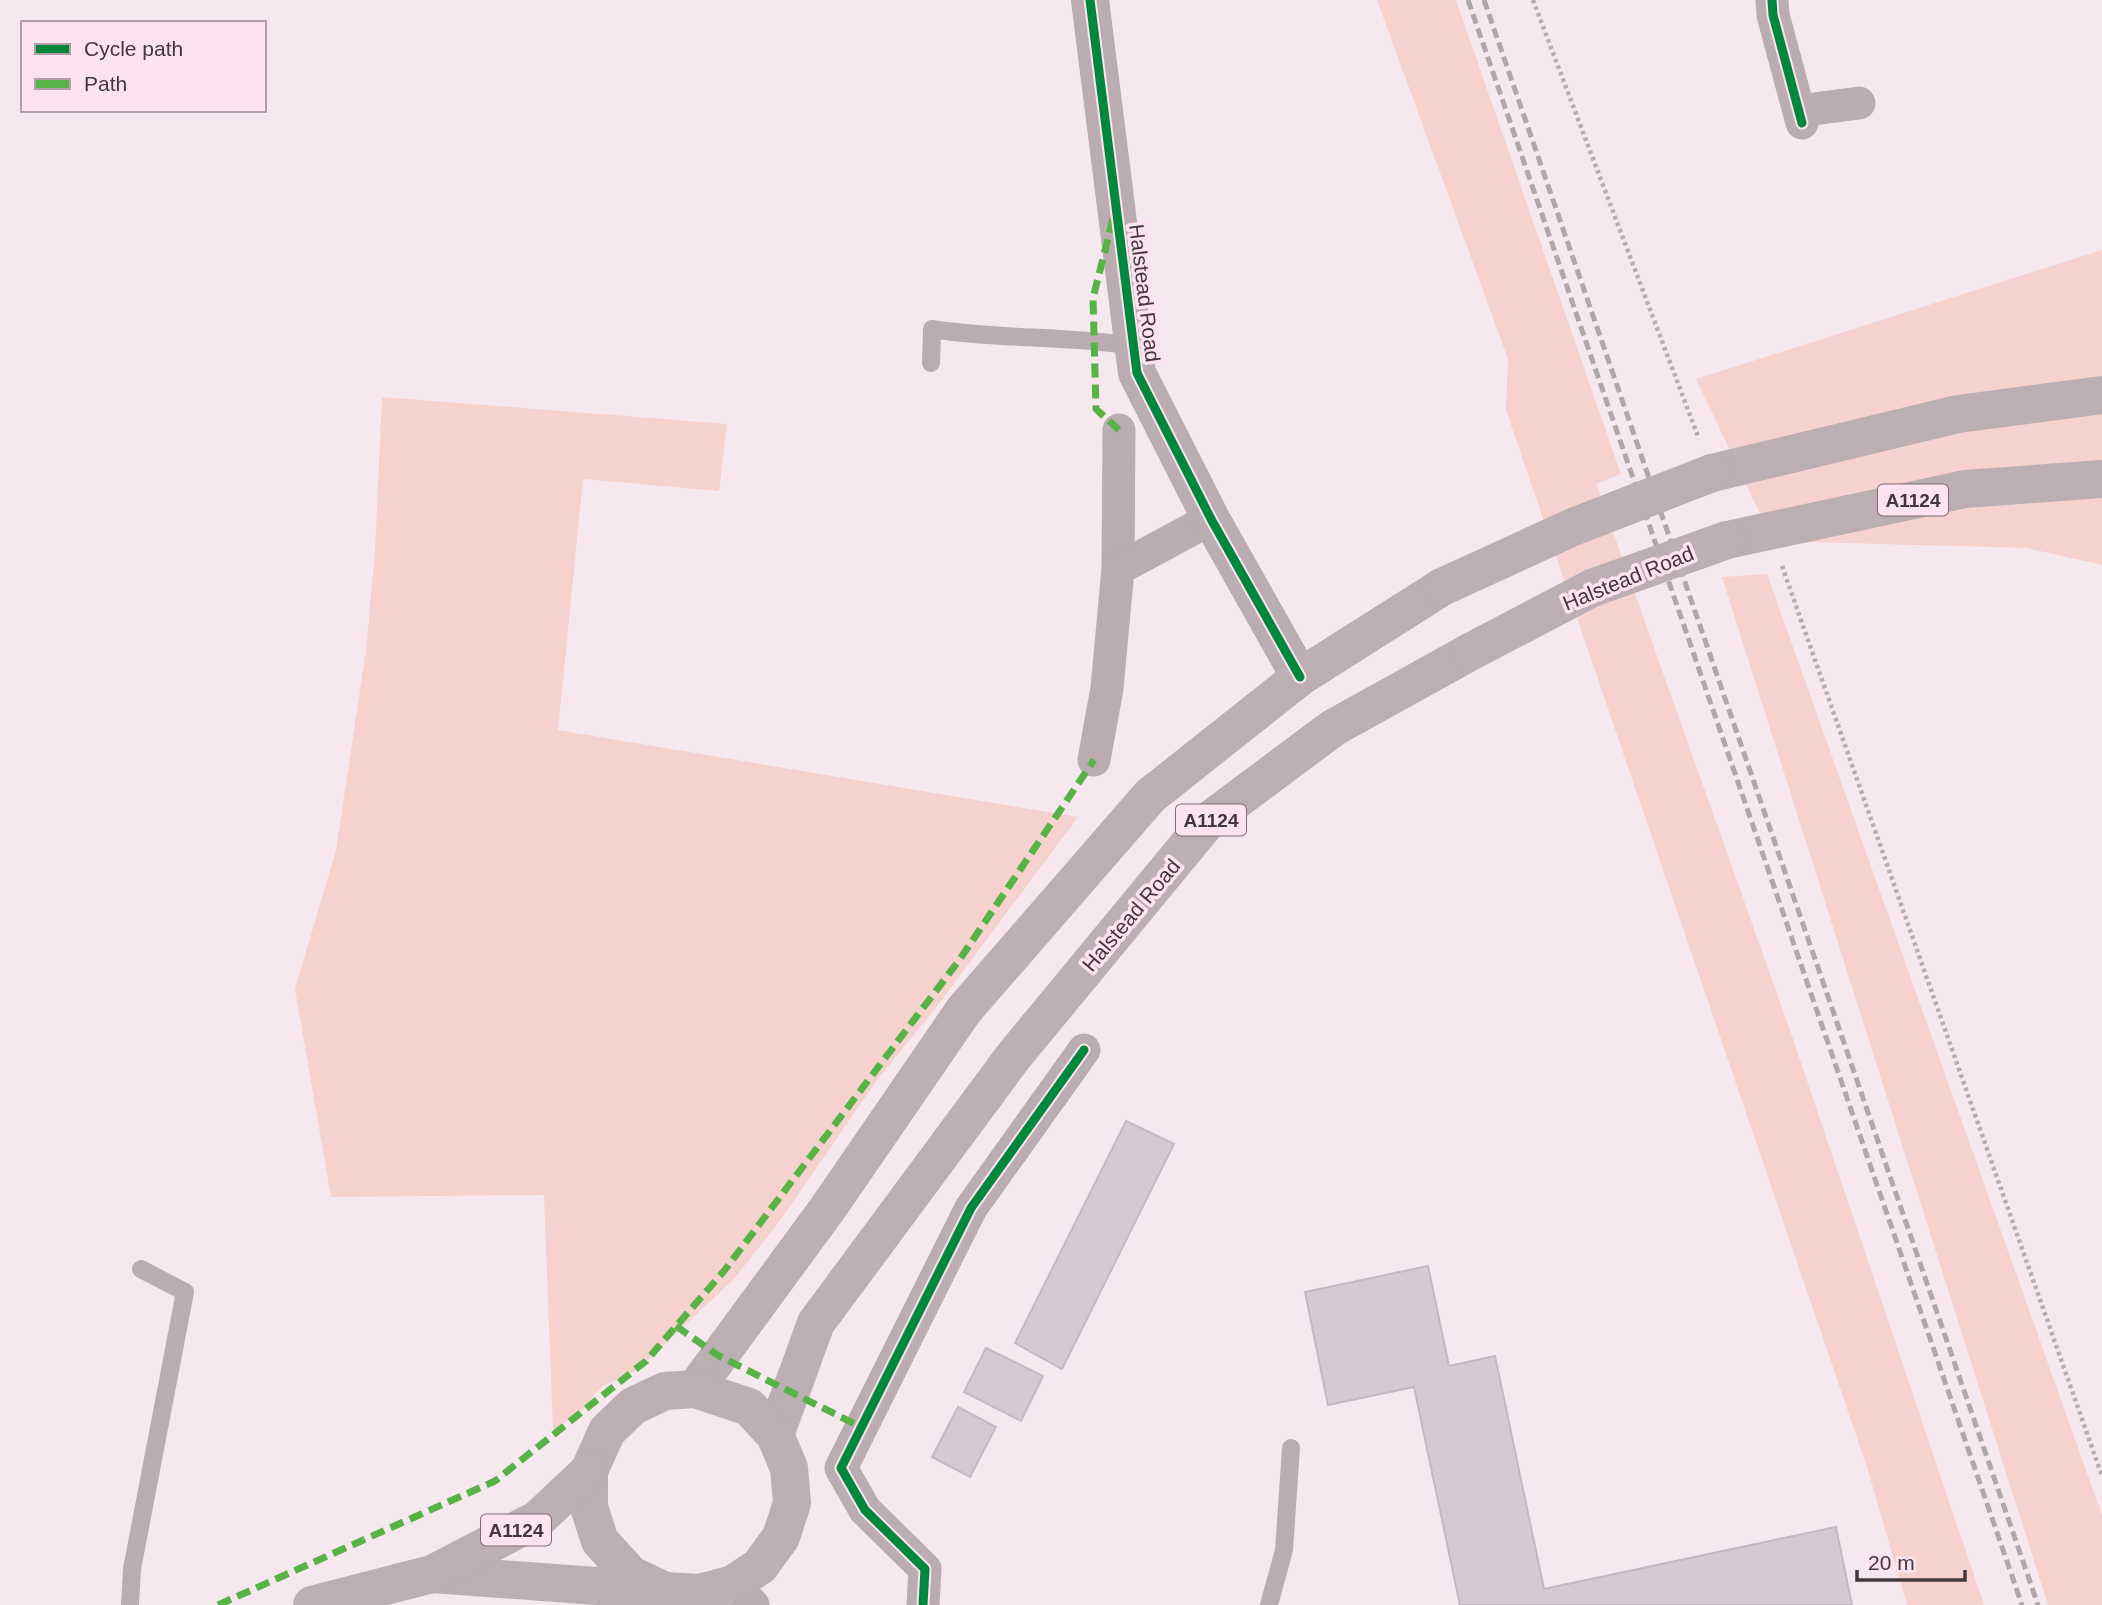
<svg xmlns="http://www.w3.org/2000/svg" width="2102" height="1605" font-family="Arial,sans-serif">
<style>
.green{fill:#f6d2cf}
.building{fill:#d5cad1;stroke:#c4b9c0;stroke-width:2}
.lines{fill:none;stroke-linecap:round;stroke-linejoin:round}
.path{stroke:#b6acaf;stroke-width:4.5;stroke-dasharray:3.5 3.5;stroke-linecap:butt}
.service{stroke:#baacb0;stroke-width:18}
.minor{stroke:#baacb0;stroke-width:33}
.tertiary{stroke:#baacb0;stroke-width:38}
.primary{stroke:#bdaeb3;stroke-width:38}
.rail{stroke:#b1a7aa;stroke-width:5;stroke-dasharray:10 5;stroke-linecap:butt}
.primary-bridge{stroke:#bdaeb3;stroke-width:38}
.quiet{stroke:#57b346;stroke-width:7;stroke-dasharray:14 7;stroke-linecap:butt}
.cycleway-casing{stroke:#fde2ef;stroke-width:13}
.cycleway{stroke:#00873e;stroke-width:9}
.labels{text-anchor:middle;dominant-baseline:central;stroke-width:7;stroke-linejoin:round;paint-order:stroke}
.shield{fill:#fde2ef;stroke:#7a6b72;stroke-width:2}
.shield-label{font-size:19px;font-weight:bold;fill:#42383d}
.street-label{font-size:21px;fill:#42383d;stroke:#fde2ef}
</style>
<rect width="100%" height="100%" fill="#f7e8ef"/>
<g class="green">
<polygon points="1377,0 1456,0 1621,474 1596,484 1791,1033 1984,1605 1907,1605 1867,1467 1506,410 1508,359"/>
<polygon points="2102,250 2102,565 2027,548 1773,541 1696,379"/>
<polygon points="382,397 727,424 719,491 583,479 558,730 1078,817 935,1009 877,1080 782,1218 734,1279 637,1370 605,1385 594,1394 586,1407 553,1431 544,1195 331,1197 295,989 336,850 366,651 375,552"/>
<polygon points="1767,574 2102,1515 2102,1605 2048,1605 1722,577"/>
</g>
<g class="building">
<polygon points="1126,1121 1174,1144 1062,1369 1015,1343"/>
<polygon points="1428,1266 1449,1366 1495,1356 1544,1589 1836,1527 1852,1605 1460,1605 1414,1387 1328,1405 1305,1292"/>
<polygon points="986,1348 1043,1376 1021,1421 964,1392"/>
<polygon points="958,1407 996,1427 970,1477 932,1457"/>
</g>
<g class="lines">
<g class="path">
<polyline points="1533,0 1699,439"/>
<polyline points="1782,566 2102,1476"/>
</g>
<g class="service">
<path d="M931,363l1,-34c67,11 134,6 201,17"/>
<polyline points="130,1605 132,1569 185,1292 141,1269"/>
<polyline points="1269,1605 1284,1550 1291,1448"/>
</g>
<g class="minor">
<polyline points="1772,0 1773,15 1802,123"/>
<polyline points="1799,111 1859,103"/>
<polyline points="1118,569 1119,430"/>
<polyline points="1094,760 1107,688 1118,569 1211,519"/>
<polyline points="733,1584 753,1605"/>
<polyline points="923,1605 925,1569 865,1510 841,1468 971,1208 1084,1050"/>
</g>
<polyline class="tertiary" points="1090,0 1137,373 1211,519 1300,677"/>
<g class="primary">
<polyline points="1712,473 1958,414 2102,395"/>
<polyline points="1727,540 1965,489 2102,479"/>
<polyline points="695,1389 828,1208 964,1010 1150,796 1300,677 1442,587"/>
<polyline points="775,1435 816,1323 1013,1057 1207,822 1333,728 1470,652"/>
<polyline points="432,1574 665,1591 699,1593 733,1584 760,1566 781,1537 792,1503 789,1468 775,1435 749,1407 695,1389 665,1391 633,1406 607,1431 589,1471 589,1507 600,1541 631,1575 665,1591"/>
<polyline points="312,1605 432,1574 538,1519 589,1471"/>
</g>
<g class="rail">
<polyline points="1468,0 2022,1605"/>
<polyline points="1484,0 2038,1605"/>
</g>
<g class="primary-bridge">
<polyline points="1442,587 1573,527 1712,473"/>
<polyline points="1470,652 1592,588 1727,540"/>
</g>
<g class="quiet">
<polyline points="1113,219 1093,298 1096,409 1119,430"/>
<polyline points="676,1326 719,1356 861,1427"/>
<polyline points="218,1605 495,1481 646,1361 724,1271 960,959 1094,760"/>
</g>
<g class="cycleway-casing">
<g id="cycleway">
<polyline points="1090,0 1137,373 1211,519 1300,677"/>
<polyline points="1772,0 1773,15 1802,123"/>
<polyline points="923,1605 925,1569 865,1510 841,1468 971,1208 1084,1050"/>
</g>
</g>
<use href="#cycleway" class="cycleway"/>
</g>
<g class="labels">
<g class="shield">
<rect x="1878" y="484.5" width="70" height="31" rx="5"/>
<rect x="1176" y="804.5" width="70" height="31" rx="5"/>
<rect x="481" y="1514.5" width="70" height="31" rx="5"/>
</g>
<g class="shield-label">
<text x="1913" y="500">A1124</text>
<text x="1211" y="820">A1124</text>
<text x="516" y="1530">A1124</text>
</g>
<g class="street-label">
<text transform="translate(1145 293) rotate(83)">Halstead Road</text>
<text transform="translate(1628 578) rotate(-22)">Halstead Road</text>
<text transform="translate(1131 915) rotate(-50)">Halstead Road</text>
</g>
</g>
<rect x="21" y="21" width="245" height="91" fill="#fde2ef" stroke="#b29ea8" stroke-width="2"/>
<rect x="35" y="44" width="35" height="10" fill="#00873e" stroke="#b29ea8" stroke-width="2"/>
<text x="84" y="56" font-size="21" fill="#42383d">Cycle path</text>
<rect x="35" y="79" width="35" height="10" fill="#57b346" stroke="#b29ea8" stroke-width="2"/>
<text x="84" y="91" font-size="21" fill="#42383d">Path</text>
<path d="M1857 1570v10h108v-10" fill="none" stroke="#42383d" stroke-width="3.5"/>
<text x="1868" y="1570" font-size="21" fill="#42383d" stroke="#fde2ef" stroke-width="5" paint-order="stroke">20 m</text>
</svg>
